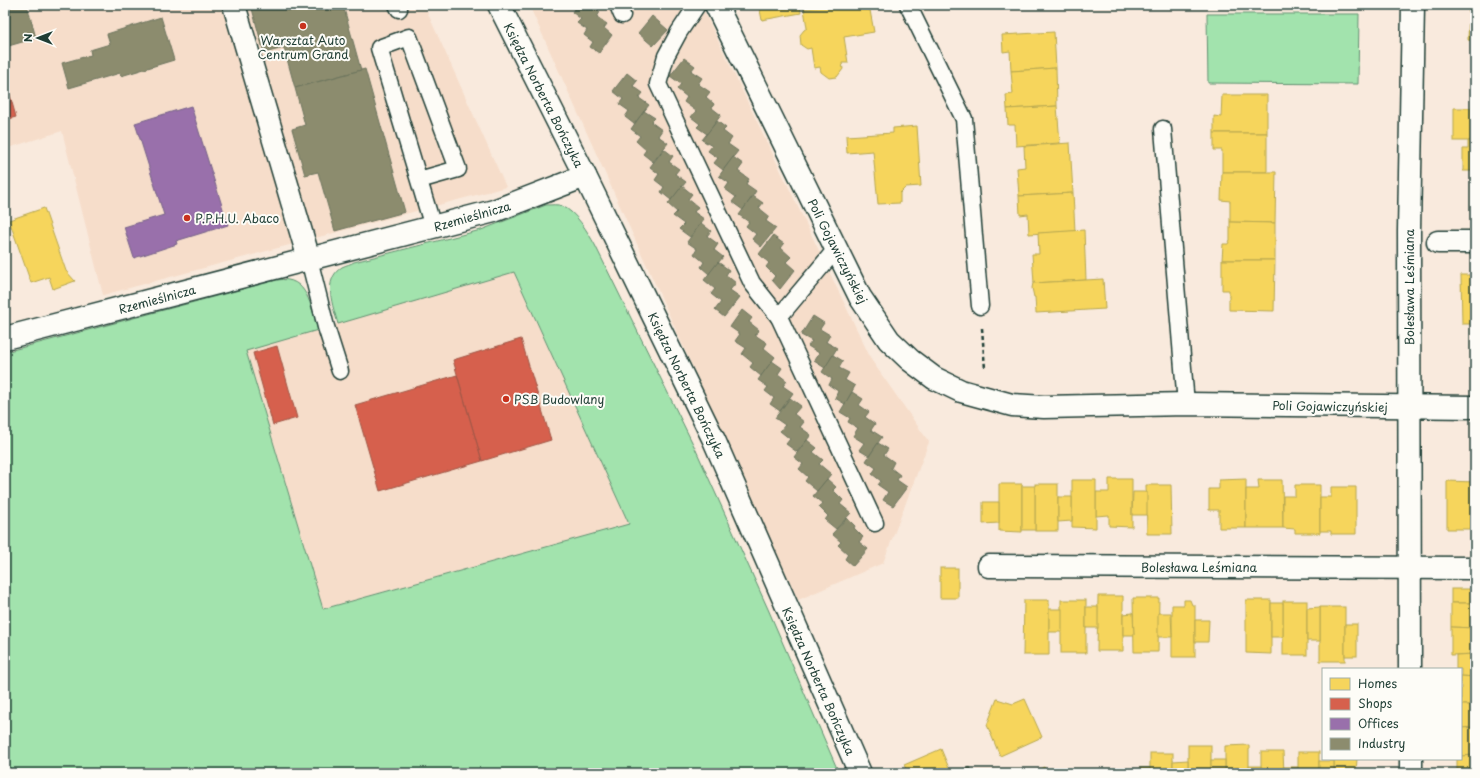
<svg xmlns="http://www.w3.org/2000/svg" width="1480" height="778" font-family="'Playpen Sans',sans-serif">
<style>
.built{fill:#f6ddca}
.green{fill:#a2e3ad;stroke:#609070}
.homes{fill:#f6d55c;stroke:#b6a750}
.shops{fill:#d6604d;stroke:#9f5646}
.offices{fill:#9970ab;stroke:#746187}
.industry{fill:#8c8c6e;stroke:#6b745d}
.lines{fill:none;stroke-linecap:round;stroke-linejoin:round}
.service-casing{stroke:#1f3d34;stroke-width:19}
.minor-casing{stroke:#1f3d34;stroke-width:25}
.tertiary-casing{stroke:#1f3d34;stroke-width:25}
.path{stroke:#1f3d34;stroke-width:2.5;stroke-dasharray:4 3;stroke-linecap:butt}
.service{stroke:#fdfcf7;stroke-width:16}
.minor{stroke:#fdfcf7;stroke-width:22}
.tertiary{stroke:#fdfcf7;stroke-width:22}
.poi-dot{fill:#c8321e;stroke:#fdfcf7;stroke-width:1.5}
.labels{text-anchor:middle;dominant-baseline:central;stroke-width:4;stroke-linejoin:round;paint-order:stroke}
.poi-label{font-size:12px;fill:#1f3d34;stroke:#fdfcf7;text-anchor:start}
.street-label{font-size:12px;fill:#1f3d34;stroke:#fdfcf7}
</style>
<rect width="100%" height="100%" fill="#f9eadd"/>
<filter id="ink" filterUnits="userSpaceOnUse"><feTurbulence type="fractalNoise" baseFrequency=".025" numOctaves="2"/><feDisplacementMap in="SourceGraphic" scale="8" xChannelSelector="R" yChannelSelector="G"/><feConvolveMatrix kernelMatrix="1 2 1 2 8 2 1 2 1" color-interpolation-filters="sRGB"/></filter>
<g filter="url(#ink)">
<g class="built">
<polygon points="5,5 424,5 506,187 103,295 62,131 5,149"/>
<polygon points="529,5 701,5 872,361 929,442 883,563 798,600"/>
<polygon points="514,272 629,524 323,609 246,350"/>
</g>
<g class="green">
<polygon points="1207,14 1359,14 1358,84 1208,83"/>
<path d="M546,205c5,0 12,-1 16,1 15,7 25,25 33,39l100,203 73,161 71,164h-834v-421l272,-72c31,-5 34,28 41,50l-72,21 77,258 306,-85 -115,-252 -176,52c-5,-18 -16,-44 4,-57 4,-2 9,-3 12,-5l127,-32z"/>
</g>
<g class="homes">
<polygon points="759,5 800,5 801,13 762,20"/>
<polygon points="828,5 869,5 874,32 844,37 848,63 842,63 843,69 837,77 829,78 821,72 820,67 814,68 811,48 807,49 801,45 800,35 804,30 807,28 804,9"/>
<polygon points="1469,6 1475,6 1475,41 1468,40"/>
<polygon points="1054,32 1056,68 1011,71 1010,51 1003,52 1002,35"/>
<polygon points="1056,68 1057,106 1007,109 1006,95 1013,94 1011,71"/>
<polygon points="1222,95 1267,95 1267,133 1214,133 1214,116 1221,117"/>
<polygon points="1057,106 1060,143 1016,146 1015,125 1008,125 1007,109"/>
<rect x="1454" y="108" width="21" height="33"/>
<polygon points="917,126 921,186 906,187 900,193 900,203 878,204 873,151 847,153 846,136 893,133 893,128"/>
<polygon points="1214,133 1267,133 1267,172 1222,172 1222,150 1214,150"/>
<polygon points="1468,141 1475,141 1475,171 1463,171 1463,149 1468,149"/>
<polygon points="1070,143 1073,193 1019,196 1017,168 1025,167 1024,146"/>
<polygon points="1222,172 1276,172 1275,223 1230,222 1230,201 1221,200"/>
<polygon points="1073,193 1075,231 1029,234 1028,214 1020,215 1019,196"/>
<polygon points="44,208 66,271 75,281 53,289 49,277 31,283 9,220"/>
<polygon points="1230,222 1275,223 1275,260 1222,260 1223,244 1228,244 1230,240"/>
<polygon points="1084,230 1086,280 1034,283 1032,254 1039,254 1038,233"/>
<polygon points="1222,260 1275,260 1274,311 1229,310 1229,290 1222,290"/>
<polygon points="1461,275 1475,275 1475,324 1462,324"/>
<polygon points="1103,279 1105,309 1036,313 1035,297 1034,297 1032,288 1033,283"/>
<polygon points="1109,479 1132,479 1132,527 1109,526 1109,515 1096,516 1096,492 1109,492"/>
<polygon points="1246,479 1246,528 1219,528 1219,510 1209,510 1209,489 1219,489 1219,480"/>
<polygon points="1072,480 1096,480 1096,528 1072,527"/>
<polygon points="1258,480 1282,480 1283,528 1246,528 1246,489 1259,489"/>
<polygon points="1447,481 1475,482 1475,529 1447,529"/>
<polygon points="999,484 1022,484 1022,532 999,531"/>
<rect x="1035" y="484" width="23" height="47"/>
<polygon points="1146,485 1171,485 1172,534 1147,534"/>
<polygon points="1295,485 1320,485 1320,533 1295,533 1295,529 1283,528 1283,496 1295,496"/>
<rect x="1022" y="486" width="13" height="44"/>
<polygon points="1331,487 1356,487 1356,534 1331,534 1331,531 1320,531 1320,497 1331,497"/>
<polygon points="1133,492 1147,492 1147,515 1132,515"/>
<polygon points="1058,497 1072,497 1072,521 1058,522"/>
<polygon points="983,502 999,502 999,523 983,524"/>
<rect x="940" y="568" width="18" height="30"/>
<rect x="1451" y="589" width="24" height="14"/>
<polygon points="1098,596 1123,596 1123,651 1097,651"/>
<polygon points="1133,598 1159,598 1158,652 1134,652"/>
<polygon points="1024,600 1049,600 1049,655 1023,655"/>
<rect x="1061" y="600" width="25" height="53"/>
<polygon points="1184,600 1190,600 1192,605 1195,605 1195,657 1172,657 1172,605 1184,605"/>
<polygon points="1246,600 1271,600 1271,654 1246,653"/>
<rect x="1283" y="601" width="24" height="54"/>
<rect x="1271" y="603" width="12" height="34"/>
<polygon points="1451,603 1475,603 1475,628 1451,627"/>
<rect x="1086" y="607" width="12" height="21"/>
<rect x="1320" y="607" width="25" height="54"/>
<polygon points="1320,607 1320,641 1307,641 1307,608"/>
<rect x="1049" y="609" width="13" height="23"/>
<polygon points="1133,613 1134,635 1123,635 1123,614"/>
<polygon points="1158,613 1171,613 1172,637 1158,637"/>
<polygon points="1195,620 1209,620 1208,642 1195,642"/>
<rect x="1345" y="624" width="12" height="32"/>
<polygon points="1451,627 1475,628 1475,654 1451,655"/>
<polygon points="1475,654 1475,677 1461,676 1461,669 1456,669 1456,655"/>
<polygon points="1461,676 1475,677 1475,705 1461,705"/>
<polygon points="997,699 1013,704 1025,699 1042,737 1000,756 987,725"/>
<polygon points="1461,705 1475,705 1475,727 1461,728"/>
<polygon points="1475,727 1475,755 1461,756 1461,728"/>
<rect x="1188" y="745" width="23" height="28"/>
<polygon points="1249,745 1249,773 1225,773 1225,746"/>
<polygon points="941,749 951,773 908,773 904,765"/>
<polygon points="1261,752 1283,752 1284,773 1261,773"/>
<rect x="1298" y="752" width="21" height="21"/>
<rect x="1150" y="753" width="23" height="20"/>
<polygon points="1475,755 1475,773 1457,773 1457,759 1461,759 1461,756"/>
<polygon points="1334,759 1357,759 1356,773 1334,773"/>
<rect x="1211" y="760" width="14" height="13"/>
<polygon points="1173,761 1188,760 1188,773 1173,773"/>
<rect x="1319" y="761" width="15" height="12"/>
<rect x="1249" y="766" width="12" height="7"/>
<polygon points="1044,767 1047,773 1032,773"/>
<polygon points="1283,767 1298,767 1298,773 1284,773"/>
<rect x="1140" y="768" width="10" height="5"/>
</g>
<g class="shops">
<polygon points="5,77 16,117 5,120"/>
<polygon points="521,339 551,440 482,461 453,360"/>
<polygon points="277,346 297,418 273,425 253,353"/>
<polygon points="457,375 482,461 380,491 355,405"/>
</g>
<polygon class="offices" points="191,106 228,225 176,241 177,244 134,258 124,227 164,215 135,123"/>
<g class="industry">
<polygon points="5,5 27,5 36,38 5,47"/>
<polygon points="251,5 343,5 361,70 295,88 284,48 264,53"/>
<polygon points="571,5 591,5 600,12 597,17 607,24 604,28 612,35 599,53 590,47 593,42 584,35 587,30 577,23 581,19 572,12 575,8"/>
<polygon points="652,16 668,30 653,46 638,33"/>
<polygon points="161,17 174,60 121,76 120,73 69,88 62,63 91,55 90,50 110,44 107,34"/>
<polygon points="684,58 695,66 691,71 702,78 698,84 710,92 706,97 714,104 712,108 721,115 707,134 697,127 700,124 691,117 696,111 684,102 687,97 677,89 681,84 670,76"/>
<polygon points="365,69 405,212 335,231 318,172 305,175 292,129 305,125 295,88"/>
<polygon points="627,73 637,81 633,86 643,93 639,98 649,105 634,124 625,117 629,111 619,104 623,99 613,91"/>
<polygon points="644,111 655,118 651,122 662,130 658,136 668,143 653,162 643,154 646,150 636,141 640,136 631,129"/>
<polygon points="717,121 726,128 723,131 732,138 728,144 738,151 723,170 714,163 718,158 708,151 712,146 702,140"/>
<polygon points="664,149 673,156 669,162 679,169 675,174 686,182 671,200 661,192 664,187 655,180 659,174 650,167"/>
<polygon points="733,157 743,164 738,171 749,179 746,184 756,191 743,210 732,202 736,197 725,189 729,183 719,176"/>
<polygon points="682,186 692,194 688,199 698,207 694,212 704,219 690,237 679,229 684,224 673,216 677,212 668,204"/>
<polygon points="753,196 763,203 759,208 769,216 766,221 776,228 761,247 752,239 756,234 746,226 749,222 739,215"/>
<polygon points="701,223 711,231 707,236 718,244 714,250 723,257 709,274 701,267 704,262 694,254 697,249 687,242"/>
<polygon points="773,236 784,244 781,248 791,257 786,262 795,270 780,289 772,280 775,276 766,267 769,263 759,254"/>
<polygon points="718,262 729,270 726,275 736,283 730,290 740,297 724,317 715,310 721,302 711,294 715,289 704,280"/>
<polygon points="742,310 752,318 749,322 759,330 755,335 767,343 764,348 775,357 761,376 750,367 753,363 742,354 746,348 735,341 740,334 730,327"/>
<polygon points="813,316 824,323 820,329 830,335 826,342 837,348 825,368 814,361 819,353 808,346 812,341 801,335"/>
<polygon points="833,355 843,361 839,368 849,373 845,380 855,386 845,404 835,398 838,391 829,385 832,379 822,372"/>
<polygon points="772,361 782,368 778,374 787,381 783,386 793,393 780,411 770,404 774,398 765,391 768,387 758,380"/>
<polygon points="852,392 863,399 859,405 869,412 865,417 875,424 871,430 882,437 869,456 859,450 864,443 853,436 858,428 848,422 850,418 840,412"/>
<polygon points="790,398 801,406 794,414 804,422 800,427 811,435 797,452 786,444 790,439 780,431 785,425 775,418"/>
<polygon points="807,440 817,448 813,452 823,460 819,464 831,474 817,491 805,481 808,477 799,469 803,464 794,457"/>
<polygon points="878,443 888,449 884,455 894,462 891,468 900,475 897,480 907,487 893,506 883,500 888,492 878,485 881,481 872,474 876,468 866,461"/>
<polygon points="827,479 836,487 833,490 843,500 840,504 851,513 836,529 825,520 828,516 819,507 822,503 813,496"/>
<polygon points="847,518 855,526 854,528 863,537 859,542 868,549 853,566 845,559 848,554 838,545 841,542 832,534"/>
<polygon points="970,767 973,773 957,773"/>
</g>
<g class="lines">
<g class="service-casing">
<g id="service">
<polyline points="397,5 399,9"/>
<polyline points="618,5 622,15"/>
<polyline points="697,5 679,32 666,56 658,84 752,283 779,317"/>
<polyline points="908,5 964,119 980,306"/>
<polyline points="1163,129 1186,404"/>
<polyline points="419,180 458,169 409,37 379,48 433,227"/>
<polyline points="836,249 779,317 875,523"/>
<polyline points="309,259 326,327 340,371"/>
</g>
</g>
<g class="minor-casing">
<g id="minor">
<polyline points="234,5 309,259"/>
<polyline points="716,5 860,297 889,340 910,360 934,378 961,391 1012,405 1044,407 1186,404 1475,407"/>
<polyline points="1438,242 1475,242"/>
<polyline points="5,338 494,211 585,176"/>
<polyline points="989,566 1475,568"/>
<polyline points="1410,669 1409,231 1413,5"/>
<polyline points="1411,759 1411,773"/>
</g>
</g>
<g class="tertiary-casing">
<polyline id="tertiary" points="499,5 585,176 714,440 860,773"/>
</g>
<polyline class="path" points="982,328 985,369"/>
<use href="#service" class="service"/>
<use href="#minor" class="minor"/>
<use href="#tertiary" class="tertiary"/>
</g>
</g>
<g class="poi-dot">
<circle cx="303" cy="26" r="4"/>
<circle cx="187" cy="218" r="4"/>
<circle cx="506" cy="399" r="4"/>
</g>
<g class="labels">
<g class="poi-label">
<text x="303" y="40" text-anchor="middle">Warsztat Auto<tspan x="303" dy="14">Centrum Grand</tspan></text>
<text x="195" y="218">P.P.H.U. Abaco</text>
<text x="514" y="399">PSB Budowlany</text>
</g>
<g class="street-label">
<text transform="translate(544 95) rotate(63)">Księdza Norberta Bończyka</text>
<text transform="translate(472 216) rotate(-16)">Rzemieślnicza</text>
<text transform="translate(838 251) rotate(63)">Poli Gojawiczyńskiej</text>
<text transform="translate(1409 287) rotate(-90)">Bolesława Leśmiana</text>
<text transform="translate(157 299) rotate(-15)">Rzemieślnicza</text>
<text transform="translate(687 385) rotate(64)">Księdza Norberta Bończyka</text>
<text transform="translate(1330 406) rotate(1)">Poli Gojawiczyńskiej</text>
<text x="1199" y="567">Bolesława Leśmiana</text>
<text transform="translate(819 681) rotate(66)">Księdza Norberta Bończyka</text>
</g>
</g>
<rect width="1480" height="778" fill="none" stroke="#fdfcf7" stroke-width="20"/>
<rect x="10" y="10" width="1460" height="758" fill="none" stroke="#1f3d34" stroke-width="1.5" filter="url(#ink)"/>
<rect x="1322" y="668" width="140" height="92" fill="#fdfcf7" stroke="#a4b0a9"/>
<rect x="1330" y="678" width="20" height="12" fill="#f6d55c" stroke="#a4b0a9"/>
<text x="1358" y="688" font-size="12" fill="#1f3d34">Homes</text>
<rect x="1330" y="698" width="20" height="12" fill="#d6604d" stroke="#a4b0a9"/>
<text x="1358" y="708" font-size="12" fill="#1f3d34">Shops</text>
<rect x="1330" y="718" width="20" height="12" fill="#9970ab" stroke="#a4b0a9"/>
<text x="1358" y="728" font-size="12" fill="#1f3d34">Offices</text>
<rect x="1330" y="738" width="20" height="12" fill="#8c8c6e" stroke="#a4b0a9"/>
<text x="1358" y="748" font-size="12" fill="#1f3d34">Industry</text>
<g transform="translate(38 38) rotate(270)" stroke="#fdfcf7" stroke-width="3" paint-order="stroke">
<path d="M0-3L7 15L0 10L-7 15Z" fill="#1f3d34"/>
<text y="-6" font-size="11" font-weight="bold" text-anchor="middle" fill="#1f3d34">N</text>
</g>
</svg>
